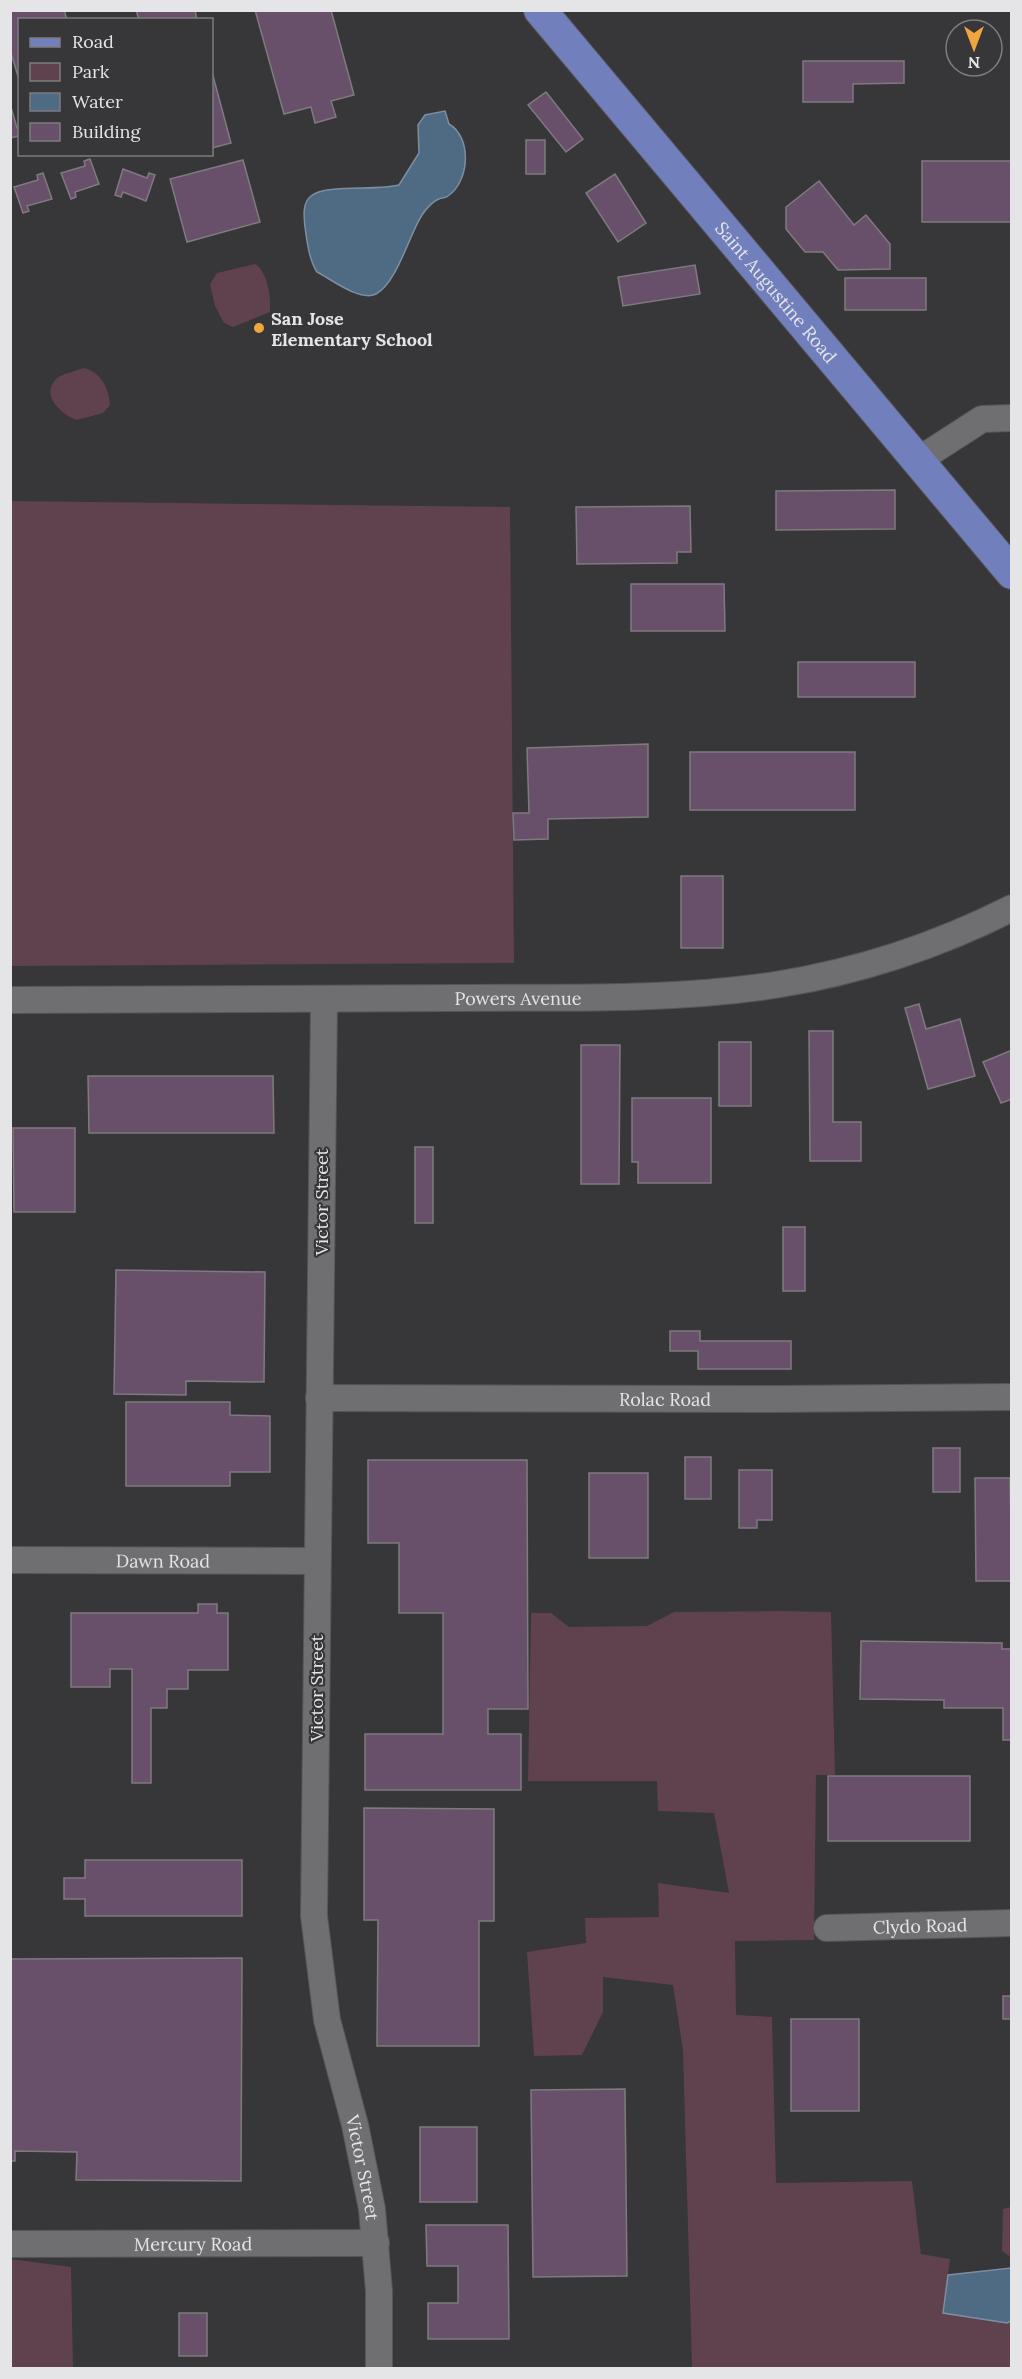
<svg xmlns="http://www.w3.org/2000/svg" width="1022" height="2379" font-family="Lora,serif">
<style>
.green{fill:#60414e}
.water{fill:#4f6a83;stroke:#7c8fa1;stroke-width:1.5}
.building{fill:#69506a;stroke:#7e7b7e;stroke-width:1.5}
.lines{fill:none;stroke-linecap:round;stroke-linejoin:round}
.minor-casing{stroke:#565558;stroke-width:28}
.major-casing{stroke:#565558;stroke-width:34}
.minor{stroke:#6f6e71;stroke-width:26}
.major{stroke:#717fbd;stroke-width:32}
.poi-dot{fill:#efa73d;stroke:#373639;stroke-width:2}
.labels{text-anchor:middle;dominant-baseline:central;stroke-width:4.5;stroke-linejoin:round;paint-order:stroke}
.street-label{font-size:18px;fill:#e5e5e7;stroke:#373639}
.poi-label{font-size:18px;font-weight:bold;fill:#e5e5e7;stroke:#373639;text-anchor:start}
</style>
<rect width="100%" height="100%" fill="#373639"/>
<g class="green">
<path d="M255,264c13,8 16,34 15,48l-37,15 -9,-4 -9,-17 -5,-22 7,-11z"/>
<path d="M83,368c18,3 26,21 27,37l-7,8 -26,7c-15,-5 -38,-25 -20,-42 5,-4 19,-7 26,-10z"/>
<polygon points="11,501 510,507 514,963 11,966"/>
<polygon points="779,1611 831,1612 835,1775 816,1775 814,1940 735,1941 736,2015 772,2017 776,2183 912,2181 921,2254 950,2259 943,2313 1007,2323 1011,2321 1011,2368 692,2368 683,2051 673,1985 603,1977 603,2012 582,2055 534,2056 527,1952 586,1943 585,1918 659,1917 658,1883 729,1893 714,1813 658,1811 657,1781 528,1781 531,1613 551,1613 569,1627 647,1626 674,1612"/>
<polygon points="1011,2207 1012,2207 1011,2257 1002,2251 1003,2209"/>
<polygon points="10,2259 71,2267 73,2368 11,2368"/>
</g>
<g class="water">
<path d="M445,111l4,13c23,13 21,57 -1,72 -4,3 -6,1 -9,3 -6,2 -14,11 -17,16 -13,20 -25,68 -46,79 -16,8 -45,-15 -59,-22 -8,-12 -10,-31 -12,-45 -1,-10 -3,-24 6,-31 13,-12 66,-5 88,-11l20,-32 -1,-28 7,-10z"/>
<polygon points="1011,2268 1011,2321 1007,2323 943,2313 948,2275"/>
</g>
<g class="building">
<polygon points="10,10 64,10 67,20 20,20 20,83 10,50"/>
<polygon points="136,10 195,10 197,20 139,20"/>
<polygon points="255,10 331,10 354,95 331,101 336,117 315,123 311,107 284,114"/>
<polygon points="803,61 904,61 904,83 853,84 853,102 803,102"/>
<polygon points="212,72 231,143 212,148"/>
<polygon points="546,92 583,139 566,152 528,105"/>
<polygon points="10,104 17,128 20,128 19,136 10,138"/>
<rect x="526" y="140" width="19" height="34"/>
<polygon points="90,159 99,184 75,192 76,197 71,199 61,173 85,166 84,161"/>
<polygon points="243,160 260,222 187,242 170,179"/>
<rect x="922" y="161" width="90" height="61"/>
<polygon points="123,169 147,178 149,173 155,175 146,201 123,192 121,197 115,195"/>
<polygon points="43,173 52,199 27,206 29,211 23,213 14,187 38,180 37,175"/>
<polygon points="615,174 646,223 618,242 586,193"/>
<polygon points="819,181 854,225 866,215 890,244 890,269 838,270 823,252 805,252 786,229 786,207"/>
<polygon points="695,265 700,294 623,306 618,277"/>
<rect x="845" y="278" width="81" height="32"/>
<polygon points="895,490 895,529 776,530 776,491"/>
<polygon points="690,506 691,552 677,552 677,563 577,564 576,507"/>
<polygon points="631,584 724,584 725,631 631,631"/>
<rect x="798" y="662" width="117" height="35"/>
<polygon points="648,744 648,817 548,819 548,839 514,840 513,813 529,813 527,748"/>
<rect x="690" y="752" width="165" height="58"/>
<rect x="681" y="876" width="42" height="72"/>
<polygon points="919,1004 926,1029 960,1019 975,1076 928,1089 905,1008"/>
<polygon points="809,1031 833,1031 833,1122 861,1122 861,1161 810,1161"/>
<rect x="719" y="1042" width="32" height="64"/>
<polygon points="581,1045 620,1045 619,1184 581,1184"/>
<polygon points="1012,1050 1012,1099 1001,1103 983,1062"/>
<polygon points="88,1076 273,1076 274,1133 89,1133"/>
<polygon points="632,1098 711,1098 711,1183 638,1183 638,1162 632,1162"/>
<polygon points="13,1128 75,1128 75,1212 14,1212"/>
<rect x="415" y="1147" width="18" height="76"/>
<rect x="783" y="1227" width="22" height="64"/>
<polygon points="116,1270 265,1272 264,1382 186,1381 186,1395 114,1394"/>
<polygon points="670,1331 700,1331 700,1341 791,1341 791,1369 698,1369 698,1351 670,1351"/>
<polygon points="126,1402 230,1402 230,1415 270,1416 270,1472 230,1472 230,1486 126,1486"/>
<rect x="933" y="1448" width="27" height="44"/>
<rect x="685" y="1457" width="26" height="42"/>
<polygon points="368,1460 527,1460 528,1709 488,1709 488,1734 521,1734 521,1790 365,1790 365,1734 443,1734 443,1613 399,1613 399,1543 368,1543"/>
<polygon points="739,1470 772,1470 772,1520 757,1520 757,1528 739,1528"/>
<rect x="589" y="1473" width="59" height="85"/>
<polygon points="975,1478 1010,1478 1012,1581 976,1581"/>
<polygon points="198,1604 217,1604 217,1613 228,1613 228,1670 188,1670 188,1689 167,1689 167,1708 151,1708 151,1783 132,1783 132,1669 110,1669 110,1687 71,1687 71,1613 198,1613"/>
<polygon points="861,1641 1002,1643 1002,1649 1012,1649 1012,1740 1003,1740 1003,1708 944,1708 944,1700 860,1699"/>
<rect x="828" y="1776" width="142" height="65"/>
<polygon points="364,1808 494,1809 494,1921 479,1921 479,2046 377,2046 378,1920 364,1920"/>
<polygon points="85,1860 242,1860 242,1916 85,1916 85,1899 64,1899 64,1878 85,1878"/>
<polygon points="242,1958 241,2181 76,2180 77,2152 15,2151 15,2161 10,2161 10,1959"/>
<rect x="1003" y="1996" width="9" height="23"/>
<rect x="791" y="2019" width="68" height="92"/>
<polygon points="625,2089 627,2276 533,2277 531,2090"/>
<rect x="420" y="2127" width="57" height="75"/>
<polygon points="426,2225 508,2225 509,2339 428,2339 428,2303 458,2303 458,2266 427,2266"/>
<rect x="179" y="2313" width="28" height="43"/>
</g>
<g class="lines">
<g class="minor-casing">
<g id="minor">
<polyline points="917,461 982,419 1012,418"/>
<path id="s1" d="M10,1000c148,0 296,0 444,-2 107,-1 215,3 321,-13 82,-13 162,-39 237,-77"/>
<path id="s2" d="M324,1000l-10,916 13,104 28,105 17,84 7,82v77"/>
<path id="s3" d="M319,1398l456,1 237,-2"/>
<path id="s4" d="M10,1560l306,1"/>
<path id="s5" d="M827,1928l185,-5"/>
<path id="s6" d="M10,2244l366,-1"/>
</g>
</g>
<g class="major-casing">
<g id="major">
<path id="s7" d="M540,10l472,563"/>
</g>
</g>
<use href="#minor" class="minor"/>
<use href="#major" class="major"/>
</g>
<circle class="poi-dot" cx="259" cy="328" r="6"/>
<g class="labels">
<g class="street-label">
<text stroke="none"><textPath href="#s7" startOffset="368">Saint Augustine Road</textPath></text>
<text stroke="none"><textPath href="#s1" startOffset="508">Powers Avenue</textPath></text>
<text transform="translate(321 1202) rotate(-90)">Victor Street</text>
<text stroke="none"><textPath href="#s3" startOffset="346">Rolac Road</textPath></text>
<text stroke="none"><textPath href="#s4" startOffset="153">Dawn Road</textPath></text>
<text transform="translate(316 1688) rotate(-90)">Victor Street</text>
<text stroke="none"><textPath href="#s5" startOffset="93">Clydo Road</textPath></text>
<text stroke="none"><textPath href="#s2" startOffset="1173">Victor Street</textPath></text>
<text stroke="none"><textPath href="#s6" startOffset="183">Mercury Road</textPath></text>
</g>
<g class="poi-label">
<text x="271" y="318">San Jose<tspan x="271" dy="21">Elementary School</tspan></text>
</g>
</g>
<rect width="1022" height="2379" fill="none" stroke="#e5e5e7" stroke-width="24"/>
<rect x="18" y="18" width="195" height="138" fill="#373639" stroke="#7d7c7f" stroke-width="1.5"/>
<rect x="30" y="38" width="30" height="9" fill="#717fbd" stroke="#7d7c7f" stroke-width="1.5"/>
<text x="72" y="48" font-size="18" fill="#e5e5e7">Road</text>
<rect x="30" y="63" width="30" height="18" fill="#60414e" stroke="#7d7c7f" stroke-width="1.5"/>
<text x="72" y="78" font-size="18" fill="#e5e5e7">Park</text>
<rect x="30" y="93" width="30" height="18" fill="#4f6a83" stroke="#7d7c7f" stroke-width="1.5"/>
<text x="72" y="108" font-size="18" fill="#e5e5e7">Water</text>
<rect x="30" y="123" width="30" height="18" fill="#69506a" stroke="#7d7c7f" stroke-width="1.5"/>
<text x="72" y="138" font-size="18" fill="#e5e5e7">Building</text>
<g transform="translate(974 48) rotate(180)"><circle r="28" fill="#373639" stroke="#7d7c7f" stroke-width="1.5"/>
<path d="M0-4.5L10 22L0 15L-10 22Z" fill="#efa73d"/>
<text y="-9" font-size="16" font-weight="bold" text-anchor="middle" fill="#e5e5e7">N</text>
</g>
</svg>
